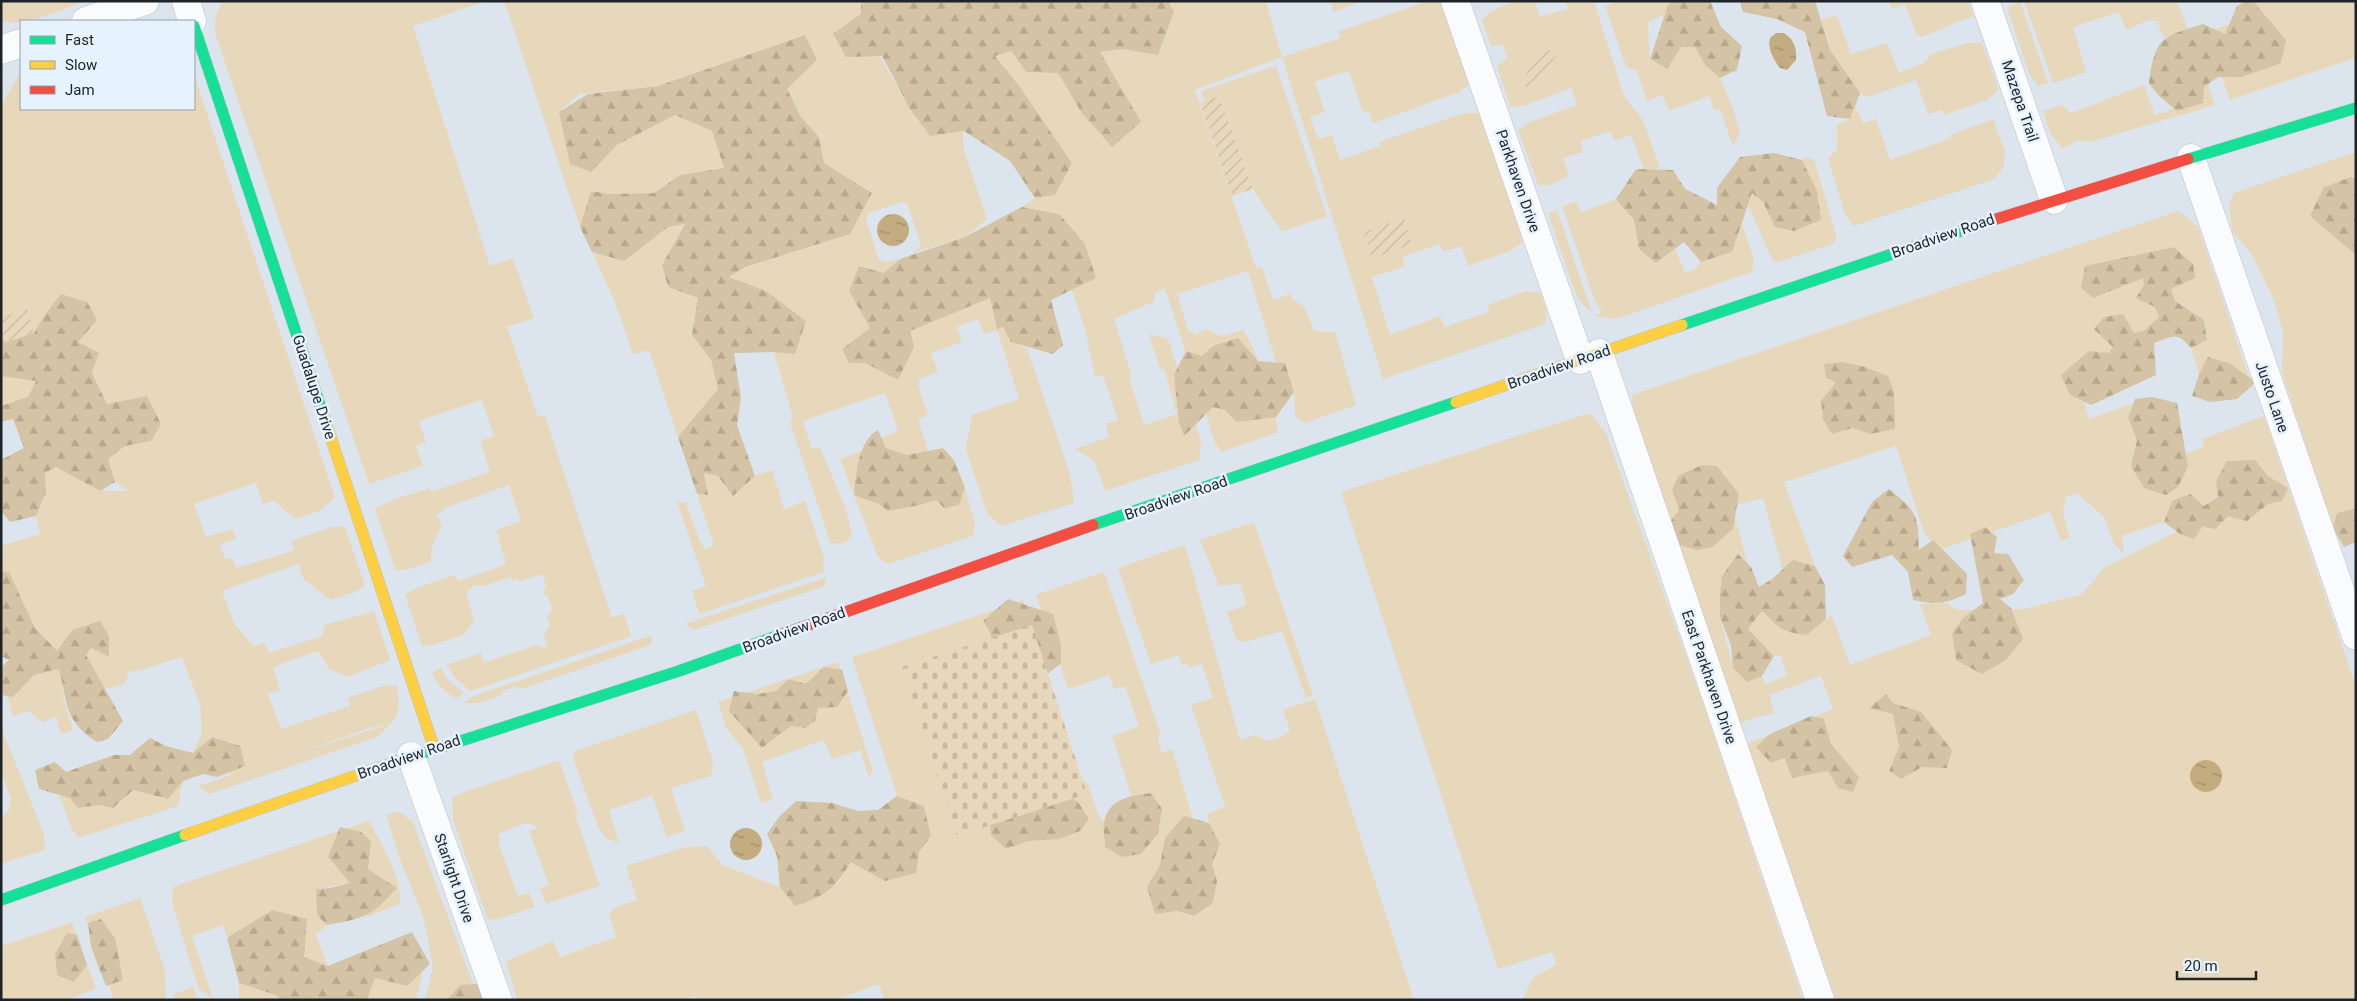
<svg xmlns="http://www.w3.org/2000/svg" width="2357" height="1001" font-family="Roboto,sans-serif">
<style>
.green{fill:#e8d8bb;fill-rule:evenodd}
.forest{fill:url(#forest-firs)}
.cemetery{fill:url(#cemetery-stones)}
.garden{fill:url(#garden-furrows)}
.water{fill:url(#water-ripples)}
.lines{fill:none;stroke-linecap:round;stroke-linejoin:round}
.street-casing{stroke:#bbc2c7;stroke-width:29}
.fast-casing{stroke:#bbc2c7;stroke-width:12}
.slow-casing{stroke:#bbc2c7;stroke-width:12}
.jam-casing{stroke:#bbc2c7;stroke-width:12}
.street{stroke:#fafbfc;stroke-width:28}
.fast{stroke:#16e098;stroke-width:11}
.slow{stroke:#ffcf43;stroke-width:11}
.jam{stroke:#f24e42;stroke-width:11}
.labels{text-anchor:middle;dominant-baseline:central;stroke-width:5;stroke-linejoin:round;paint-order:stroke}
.street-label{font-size:15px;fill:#1e2328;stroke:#e6f2fd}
</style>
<defs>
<pattern id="forest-firs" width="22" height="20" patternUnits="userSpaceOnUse" patternTransform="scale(1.25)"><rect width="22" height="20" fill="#d4c3a4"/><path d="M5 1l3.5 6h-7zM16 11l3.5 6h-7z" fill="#b6a78d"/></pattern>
<pattern id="cemetery-stones" width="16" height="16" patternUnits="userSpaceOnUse" patternTransform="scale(1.25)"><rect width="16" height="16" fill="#e8d8bb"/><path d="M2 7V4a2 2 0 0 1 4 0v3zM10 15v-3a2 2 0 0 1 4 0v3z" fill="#c7b9a1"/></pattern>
<pattern id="garden-furrows" width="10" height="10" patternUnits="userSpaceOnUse" patternTransform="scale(1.25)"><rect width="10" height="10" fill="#e8d8bb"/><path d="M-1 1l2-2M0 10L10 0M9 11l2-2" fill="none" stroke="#c7b9a1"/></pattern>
<pattern id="water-ripples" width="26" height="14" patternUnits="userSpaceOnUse" patternTransform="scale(1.25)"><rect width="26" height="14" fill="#c4ac81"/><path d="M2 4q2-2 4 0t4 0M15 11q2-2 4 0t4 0" fill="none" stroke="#9f8c6a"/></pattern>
</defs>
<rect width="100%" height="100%" fill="#dce5ed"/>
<g class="green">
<path d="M1,1h85c-24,8 -62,27 -85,20z"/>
<path d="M223,1h264l-74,25 77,240 23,-8 21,60 -27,9 31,90 7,-1 67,202 12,-4 7,22 -160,55 -16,-13 -8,-13 34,-12 3,9 56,-18 1,4 6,-2 -3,-11 6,-10 -3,-8 5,-8 -5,-15 -4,1 3,-10 -4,-11 -23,8 -1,-3 -6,2 -1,-4 -27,9 -9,-1 -9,8 8,27 -9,14 -33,11 -10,1 -17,-51 9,-6 40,-14 5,6 47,-17 -10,-34 25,-9 -12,-36 -62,22 -10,8 5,11 -9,18 -3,18 -23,8h-12l-20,-61 17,-9 38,-12 1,4 59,-20 -10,-31 14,-5 -12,-36 -63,21 7,21 -10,4 7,20 -54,18 -152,-445c-4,-14 -2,-26 6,-38z"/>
<path d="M504,1h357c0,32 49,108 69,135l33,-5 1,19 23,69 -22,18 -53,16 9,-8 -14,-42 -6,-1 -32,11 -3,7 13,40 6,2 15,-3 -16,14 -25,-7 -10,25 21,37 -28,21 7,14h16l33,17 11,-49 81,-33 7,31 6,-2 17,19 7,2 43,126 4,29 -73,23 -14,-12 -21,-65 6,-34 47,-16 -22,-69 -13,4 -6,-15 -21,8 5,15 -31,11 7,19 -18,7 -2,6 10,30 -10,4 10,32 -21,4 -21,-7 -5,-10 17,-7 -13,-38 -82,28 9,28 8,-2 25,60 7,28 -7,8 -14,1 -41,-121 3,-5 -19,-66 21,2 -29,-63 -37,-14 16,-10 105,-33 21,-42 -47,-29 -5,-26 -18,-20 -14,-28 29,-29 -11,-25 -147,51 -79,8 -20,18 32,59 26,-26 58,-30 37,16 12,37 -44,7 -26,18 -45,1 -17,-3 -12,36z"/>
<path d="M1168,1h98l16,56 58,-19 -1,-7 86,-29h15l30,82 -13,9 -84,30 -4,-12 -6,2 -14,-42 -34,11 10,30 -15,5 8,22 14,-4 8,25 40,-14 -1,-4 85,-29h16l43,129 -11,8 -44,16 -7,-20 -18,6 -4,-8 -37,13 3,9 -33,11 18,58 50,-19 5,11 44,-15 -1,-7 38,-14 15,2 6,19 -2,12 -162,55 -101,-322 -87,33 61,178 6,-1 11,33 18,-6 2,5 12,9 9,23 21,1 21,73 -51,18 -10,-7 -1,-24 -9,-29 -9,-1 -28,-91 -71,23 11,35 7,6 11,-6 14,7 23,-6c18,29 30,69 35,102l-56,20 -7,-9 -50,-155 -11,5 1,8 -41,18 18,58 -3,1 15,47 33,-11 -13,-45h-4l-11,-35 19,5 33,102 -2,19 -94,31 -11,-31 -19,-11 34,-12 -3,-13 12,-4 -15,-45 -8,2 -10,-48 -13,-39 24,-13 -37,-63 -37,-7 13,-9 20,-3 -60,-139 16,-5 15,21 32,1 23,39 59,10 -40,-70 23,-3 35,6 16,-43z"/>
<polygon points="1330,1 1362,1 1334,12"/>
<polygon points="1515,1 1534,1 1540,16 1568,9 1565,1 1594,1 1624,96 1643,120 1660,168 1644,170 1631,135 1614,141 1610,131 1581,141 1583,152 1563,158 1569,176 1550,185 1538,185 1518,130 1529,122 1577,105 1571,88 1523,106 1510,107 1497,66 1507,58 1503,45 1491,46 1482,20 1491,11"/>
<polygon points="1618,1 1672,1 1666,13 1648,23 1650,59 1667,69 1681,46 1695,47 1705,65 1720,78 1732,106 1740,133 1733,146 1720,109 1714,110 1709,96 1669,111 1663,95 1647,101 1637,71 1626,67 1605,6"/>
<polygon points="1889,1 1968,1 1973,16 1922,37 1916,33 1905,4 1892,9"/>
<polygon points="2020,1 2048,83 2038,86 2029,73 2007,8"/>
<polygon points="2024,1 2177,1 2188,29 2164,38 2157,21 2149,20 2126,30 2119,12 2073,27 2086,72 2053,83"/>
<polygon points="2257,1 2356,1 2356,58 2230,100 2206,33 2249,17 2245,6"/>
<polygon points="1837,15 1851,54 1887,43 1899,73 1924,63 1931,54 1967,43 1982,43 1999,90 1987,100 1944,115 1942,110 1928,114 1916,80 1868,97 1860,93 1830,50 1821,20"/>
<polygon points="2191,37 2215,105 2090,142 2078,140 2063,149 2050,133 2043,111 2062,105 2071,113 2144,85 2155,115 2181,106"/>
<polygon points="1276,66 1327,216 1282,232 1253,189 1219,96 1205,101 1201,91"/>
<path d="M21,71v38h173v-35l141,424 -16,13 -24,8 -21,-18 -11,3 -7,-21 -62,21 12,33 27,-8 3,10 -16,5 5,15 7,-1 4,10 59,-18 -4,-9 41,-14h13l20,59 -10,6 -24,8 -27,-20 -6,-16 -76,27 13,34 19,21 10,-3 5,10 53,-17 3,-11 49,-14 16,49 -43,17 -18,-8 -11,-18 -45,16 7,23 -12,4 13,35 69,-23 -2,-8 38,-13 11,1c4,29 1,31 -20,51l-168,57 -11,-8 33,-11 -13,-37 -6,-1 -19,16 9,-21 -2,-27 -18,-48 -41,13 -13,2 -2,11 -21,6 -19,-34 5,-7 17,9 1,-21 -52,16 -22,-24 -26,-56 -8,-1v-25l39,-12 -4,-18 10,-24 -1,-19 12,-6 43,24h29l-14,-9 -7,-23 17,-13 26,-5 -4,-45 -40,8 -29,-62 -34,-26 -10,17 -28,9 -5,-4v-232zM383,725v1l-107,34 97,-33z"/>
<polygon points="1855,106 1863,123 1876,119 1890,160 1951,138 1950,135 1993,119 2005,152 2004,166 1994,179 1853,226 1845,214 1828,158 1837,150 1837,125 1850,119"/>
<polygon points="2356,152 2356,179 2351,177 2310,216 2356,255 2356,508 2338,513 2333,528 2282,373 2283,331 2273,298 2252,255 2232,231 2229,205 2234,193"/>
<polygon points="1807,157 1814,160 1837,238 1833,244 1776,263 1770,255 1748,205 1752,193 1763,202 1775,227 1794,231 1817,191 1802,160"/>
<polygon points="1616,199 1634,220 1639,249 1656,263 1675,249 1685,273 1695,269 1701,262 1732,252 1742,224 1754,259 1752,272 1616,319 1595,316 1602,311 1595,301 1562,206 1577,202 1581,212"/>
<polygon points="1557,210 1592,313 1577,298 1548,213"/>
<path d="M2178,211l20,15 51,151 -20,-14 -20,-6 -10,17 -8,-26 16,-9 -3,-19 -29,-19 -4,-12 3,-42 -31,7 -51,44 51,-21 16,40 -14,13 -38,10 6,6 -3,7 -40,42 14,7 5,17 43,-15 -4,13 9,23 -6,26 57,1 -3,-13 19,-7 -2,-8 62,-23 92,271v313h-520l-89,-256 86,-35 -12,-33 24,-9 -75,28 4,18 -27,7 -7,5 -107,-311 -1,-19zM1896,446l29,89 17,14 108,-37 11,29 9,-3 -7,-25 3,-16 11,-4 27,24 10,27 10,10 -2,-18 42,-14 8,-21 32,5 14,-10 37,-36 13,16 20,12 -65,21 -118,58 -23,27 -58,15 -65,1 -13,-7 -26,1 11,31 -81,30 -18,-50 -25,20 -45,-24 -14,18 26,27h7l6,20 -21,8 -4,-8 -15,6 -14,-14 -13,-51 2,-41 25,-13 -15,-57 31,-8 20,73 10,-11 22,6 -31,-84z"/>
<polygon points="685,224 662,265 668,287 698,298 692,335 711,360 718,389 678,437 649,350 633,354 613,297 592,252 624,261 668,227"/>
<polygon points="1,376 36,381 29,397 1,406"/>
<polygon points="1590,413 1606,433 1706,712 1803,1000 1522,1000 1533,978 1556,964 1552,952 1498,969 1341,492"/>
<polygon points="863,451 856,472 920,505 936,500 959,505 965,488 975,524 973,536 888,564 878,557 840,459"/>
<polygon points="772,470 784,509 805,501 824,558 823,572 699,614 692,591 706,586 677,502 686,503 700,542 705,549 714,545 697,494 707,495 704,473 718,476 733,496 755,476"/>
<polygon points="1254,522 1313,695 1306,698 1282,631 1245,642 1236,639 1227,612 1246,605 1240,583 1219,586 1200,540"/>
<path d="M1185,545l55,195 15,-5 13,6 14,-4 8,-7 -7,-20 32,-11 99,301h-529l-6,-16 -43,16h-138l-1,-4 -13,4h-167l-11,-39 47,-20 7,16 56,-20 -7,-23 5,-6 23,-8 -11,-34 60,-19 21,-1 15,19 58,22 15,19 43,-23 13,-21 35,18 29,-7 4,-21 12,-16 -7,-30 -27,-10 -45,-139 171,-57 59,180 6,3 10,32 6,7 1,25 46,-54 -20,2 -19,-59 27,-10 -14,-40 -11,3 -5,-14 -41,14 -32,-94 68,-23 56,160 -2,7 3,14 11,-4 21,70 -9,-3 -19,22 -5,27 -13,22 8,27 22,-3 17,5 19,-13 4,-22 -5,-17 8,-20 -11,-21 -1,-10 17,-6 -34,-102 22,-7 -11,-34 -13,4 -2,-4 -5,1 -3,-10 -28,9 -33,-96zM997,794l47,47h-16z"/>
<polygon points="827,577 825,586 693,630 685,624"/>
<polygon points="652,635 651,645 518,690 517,686 502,691 502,695 479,703 463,703 474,696"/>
<polygon points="838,662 873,771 869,778 860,750 832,759 824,740 762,762 773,799 761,803 743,749 726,728 718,702"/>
<polygon points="441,667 446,678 464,693 456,699 439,686 432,673"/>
<polygon points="60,669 64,701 73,730 61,734 56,717 42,722 29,711 13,716 7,696 13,697 34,675"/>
<polygon points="696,710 713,762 711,776 671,788 685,831 667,837 652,795 609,810 619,843 606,838 598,827 573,758 575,751"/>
<polygon points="1,727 44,834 45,850 1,864 1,817 8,811 11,799 1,772"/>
<path d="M559,760l19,53 -3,2 25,71 -54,18 -6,-16 9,-3 -20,-54 9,-3c-10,-11 -28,2 -40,6l2,7 -2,1 20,54 11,-3 6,14 -41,13 -7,-2 -34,-98 -1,-22 18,-8z"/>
<polygon points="183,781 178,806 79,838 72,829 59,795 70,798 78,808 99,805 113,808 133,790 168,799"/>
<polygon points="398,811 413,822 479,1000 425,1000 433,968 424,919 401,862 386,815"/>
<path d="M369,821c13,24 33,55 31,83l-38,15 20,-15 15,-16 -29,-19 3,-27 -43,16 22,25 -34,6 1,26 10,10 -11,10 12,31 -24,-9 -32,-47 -45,28 -4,-13 -31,11 21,63 -15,-11 -26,-86 1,-15z"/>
<polygon points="140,898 165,970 166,1000 114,1000 85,917"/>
<polygon points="72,922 96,989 66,1000 1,1000 1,946"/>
<polygon points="423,971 416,1000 367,1000 375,978 407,986"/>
<polygon points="239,983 279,996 279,1000 239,1000"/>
<polygon points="193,987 198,1000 174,1000 174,994"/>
</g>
<g class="forest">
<polygon points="861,1 1168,1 1174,12 1158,55 1123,49 1100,52 1141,122 1112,147 1081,112 1058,73 1026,72 1011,51 995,56 1019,86 1072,163 1055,195 1035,198 1010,161 964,131 930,136 910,109 882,56 846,57 833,34 861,14"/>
<polygon points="1672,1 1710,1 1721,27 1742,46 1737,70 1720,78 1705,65 1695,47 1681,47 1667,69 1650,59 1668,5"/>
<polygon points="1740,1 1815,1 1830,50 1860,93 1850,119 1827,116 1805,32 1777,19 1743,12"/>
<path d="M2246,1h7l33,39 -5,23 -39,14h-24l-14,10 -1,16 -26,8 -19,-16 -9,-12c6,-45 12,-46 54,-59l22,10 12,-28z"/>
<polygon points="805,35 817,60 787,89 801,117 819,137 824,163 872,193 850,234 745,267 729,277 766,291 806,321 795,354 774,352 734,353 741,398 737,425 755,476 733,496 718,476 704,473 708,495 697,494 678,437 718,389 711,360 692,335 698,298 668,287 662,265 685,224 668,227 624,261 592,252 580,227 591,191 609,194 654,193 680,175 724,168 712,131 675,115 617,145 591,172 570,164 559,112 588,94 658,86"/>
<polygon points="1774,153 1802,160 1817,191 1821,220 1794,231 1775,227 1763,202 1752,193 1732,252 1701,262 1684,242 1656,263 1639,249 1634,220 1616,199 1636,169 1673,170 1685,189 1717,205 1717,188 1740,157"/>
<polygon points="2351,177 2356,179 2356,255 2310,216 2324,187"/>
<polygon points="1022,207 1059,214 1085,244 1096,278 1051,300 1063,345 1053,354 1011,342 1003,327 997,329 990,298 910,331 914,347 898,380 865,363 849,363 842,349 870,328 849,291 859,266 884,273 900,259 965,237"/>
<path d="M2174,247l19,17 2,14 -24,11 4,12 29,19 3,20 -16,8c-14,-17 -18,-12 -37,-5l2,32 -65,30 -21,-10 -9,-20 28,-24 20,2 4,-6 -19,-18 10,-12 19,-3 11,19 11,-3 14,-13 -4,-10 -19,-9 8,-13 -1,-7 -50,20 -12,-10 4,-22z"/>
<polygon points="61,294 87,302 97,320 78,342 99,353 92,373 107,404 147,396 161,424 151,441 125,446 108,459 115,482 100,491 56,467 45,473 46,492 36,516 10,522 1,511 1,460 24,448 13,419 1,422 1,406 28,397 36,381 1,376 1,338 6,342 34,333 44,316"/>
<polygon points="1238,338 1258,361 1285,363 1294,392 1276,417 1237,422 1225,410 1213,407 1184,436 1179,423 1174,375 1186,351 1202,356 1213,346"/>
<polygon points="2208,357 2229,363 2256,382 2237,399 2210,402 2192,396 2199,374"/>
<polygon points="1842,362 1865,367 1888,376 1894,391 1895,429 1870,434 1853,428 1832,434 1823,419 1821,401 1836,382 1826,378 1824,364"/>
<polygon points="2152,397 2177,403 2188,467 2178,487 2166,495 2144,488 2131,466 2137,440 2128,417 2135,399"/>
<path d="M878,430l8,18 21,7 36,-7 11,12 11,28 -6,17 -15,3 -8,-8 -16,5 -32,6 -9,-7 -25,-9c2,-21 4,-54 24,-65z"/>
<polygon points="2255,460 2268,476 2288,488 2282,501 2268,504 2247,521 2228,516 2215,529 2203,526 2194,539 2180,534 2164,522 2172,501 2190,494 2204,506 2218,497 2216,481 2227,461"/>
<polygon points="1702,465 1717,466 1739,494 1733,529 1712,547 1697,550 1671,543 1668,524 1679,510 1672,490 1678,476"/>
<path d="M1889,489c28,23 29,25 30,61l14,-10 34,34 -1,20c-21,10 -30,11 -53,6l-5,-28 -16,-17 -40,12 -9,-11 29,-54z"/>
<polygon points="2356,508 2356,542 2344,547 2333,528 2337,513"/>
<polygon points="1985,527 1997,537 1994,553 2008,554 2024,580 2013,594 2000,599 2011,608 2023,639 2006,660 1982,674 1956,660 1952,633 1963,618 1983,603 1970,534"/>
<path d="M1738,554l13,13 8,20 13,-8 21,-19 22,6 10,19 1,34 -19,16c-27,-3 -27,-7 -45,-24l-14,18 26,27 -12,20 -15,6 -14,-14 -2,-23 -11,-28v-23l2,-18z"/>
<path d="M1,571l8,1 26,56 22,23 15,-21 28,-9 9,15v21l-18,-9 -5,7 37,66 -15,18 -11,3c-34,-22 -29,-39 -38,-73l-25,6 -21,22 -12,-2v-28l8,-7 -8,-4z"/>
<polygon points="1008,599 1053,614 1061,645 1061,663 1036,684 993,659 991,634 983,621"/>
<polygon points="824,667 842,670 848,691 837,707 818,708 815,721 805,728 791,726 762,748 729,711 734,691 758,694 776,691 788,679 806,684"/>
<polygon points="1886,694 1893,703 1921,712 1952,750 1947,768 1922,767 1901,779 1889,771 1899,747 1893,714 1869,708"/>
<polygon points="1811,716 1824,719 1831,744 1859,777 1853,792 1838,788 1828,771 1792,778 1785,758 1771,763 1756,747 1770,734"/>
<polygon points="212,737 240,746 245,766 217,777 203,774 183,781 168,799 133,790 113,808 99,805 78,808 70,798 39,789 35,770 55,762 66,772 114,755 130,755 150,738 166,746 193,753"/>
<polygon points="1054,786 1078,802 1089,819 1080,831 1059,839 1028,841 1006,849 991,835 989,810"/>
<path d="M1151,793l11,16 -4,25 -17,20 -19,3 -17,-10c0,-7 -2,-17 -1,-24 3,-24 28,-28 47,-30z"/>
<path d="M897,796l27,10 7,30 -12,16 -3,21 -31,8 -34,-19c-18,28 -24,33 -56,44l-15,-19 -3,-31 -10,-22 12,-17 17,-16 36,2 26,8 20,-1z"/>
<polygon points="1184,816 1209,823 1220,844 1212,864 1217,881 1213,903 1194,916 1177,911 1155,914 1147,887 1160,865 1165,838"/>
<path d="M340,827l21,5 10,9 -3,28 29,19c-26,29 -32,30 -70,37l-10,-10 -1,-26 14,-1 20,-5 -22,-26z"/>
<polygon points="272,910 307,919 304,957 328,966 412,932 430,964 407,986 375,978 367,1000 279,1000 279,996 239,983 227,938"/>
<polygon points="101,919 115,938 123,980 106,986 91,947 88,923"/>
<polygon points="67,933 77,935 87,965 74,982 57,975 55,954"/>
<polygon points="476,984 496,985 504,1000 447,1000 460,985"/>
</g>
<polygon class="cemetery" points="1032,625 1087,794 957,836 902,667"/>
<g class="garden">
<path d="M1550,50l7,5 -25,32 -5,1 -3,-6c4,-17 11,-24 26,-32z"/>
<polygon points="1219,96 1253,189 1232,196 1200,103"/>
<polygon points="1404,218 1412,244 1371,259 1364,232"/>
<polygon points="27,309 34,333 6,342 1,328 1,317"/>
</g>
<g class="water">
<path d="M1776,33h8c10,7 13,15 12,27l-9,10 -7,-2c-6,-8 -13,-19 -10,-30z"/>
<circle cx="893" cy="230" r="16"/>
<circle cx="2206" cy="776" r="16"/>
<circle cx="746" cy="844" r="16"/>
</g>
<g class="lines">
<g class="street-casing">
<g id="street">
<polyline points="186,1 192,21"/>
<polyline points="1455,1 1580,360"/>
<polyline points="1985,1 2054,200"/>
<polyline points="86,21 145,1"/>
<polyline points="1,50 21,43"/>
<polyline points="2191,158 2356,636"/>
<polyline points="1599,353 1820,1000"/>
<polyline points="411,756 498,1000"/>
</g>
</g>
<g class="fast-casing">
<g id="fast">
<polyline points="194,26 324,417"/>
<polyline points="2188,159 2356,108"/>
<polyline points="1682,325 1990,221"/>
<polyline points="1093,525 1456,402"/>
<polyline points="395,762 679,671 780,635"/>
<polyline points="1,900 185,835"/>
</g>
</g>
<g class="slow-casing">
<g id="slow">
<polyline points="1456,402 1682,325"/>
<polyline points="324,417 434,748"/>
<polyline points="185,835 395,762"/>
</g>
</g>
<g class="jam-casing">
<g id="jam">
<polyline points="1990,221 2188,159"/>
<polyline points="780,635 1093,525"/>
</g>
</g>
<use href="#street" class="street"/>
<use href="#fast" class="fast"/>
<use href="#slow" class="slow"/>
<use href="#jam" class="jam"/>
</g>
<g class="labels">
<g class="street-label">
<text transform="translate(2020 101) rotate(71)">Mazepa Trail</text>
<text transform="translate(1518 181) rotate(71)">Parkhaven Drive</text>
<text transform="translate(1943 236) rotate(-19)">Broadview Road</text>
<text transform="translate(1559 367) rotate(-19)">Broadview Road</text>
<text transform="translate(314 387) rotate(72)">Guadalupe Drive</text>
<text transform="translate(2272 397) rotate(71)">Justo Lane</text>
<text transform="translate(1176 498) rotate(-19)">Broadview Road</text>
<text transform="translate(794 630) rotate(-20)">Broadview Road</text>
<text transform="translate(1709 677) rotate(71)">East Parkhaven Drive</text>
<text transform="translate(409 757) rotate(-19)">Broadview Road</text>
<text transform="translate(454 878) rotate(71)">Starlight Drive</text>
</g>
</g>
<rect width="2357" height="1001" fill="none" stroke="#1e2328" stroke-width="5"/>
<rect x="20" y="20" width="175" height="90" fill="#e6f2fd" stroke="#969fa8"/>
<rect x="30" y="36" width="25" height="8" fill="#16e098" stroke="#969fa8"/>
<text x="65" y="45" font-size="15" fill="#1e2328">Fast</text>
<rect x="30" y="61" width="25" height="8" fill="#ffcf43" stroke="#969fa8"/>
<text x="65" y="70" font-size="15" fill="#1e2328">Slow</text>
<rect x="30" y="86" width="25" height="8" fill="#f24e42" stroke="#969fa8"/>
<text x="65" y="95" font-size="15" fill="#1e2328">Jam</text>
<path d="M2177 971v8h79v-8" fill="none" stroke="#1e2328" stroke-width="2.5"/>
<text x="2184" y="971" font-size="15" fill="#1e2328" stroke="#e6f2fd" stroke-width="4" paint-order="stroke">20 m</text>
</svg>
